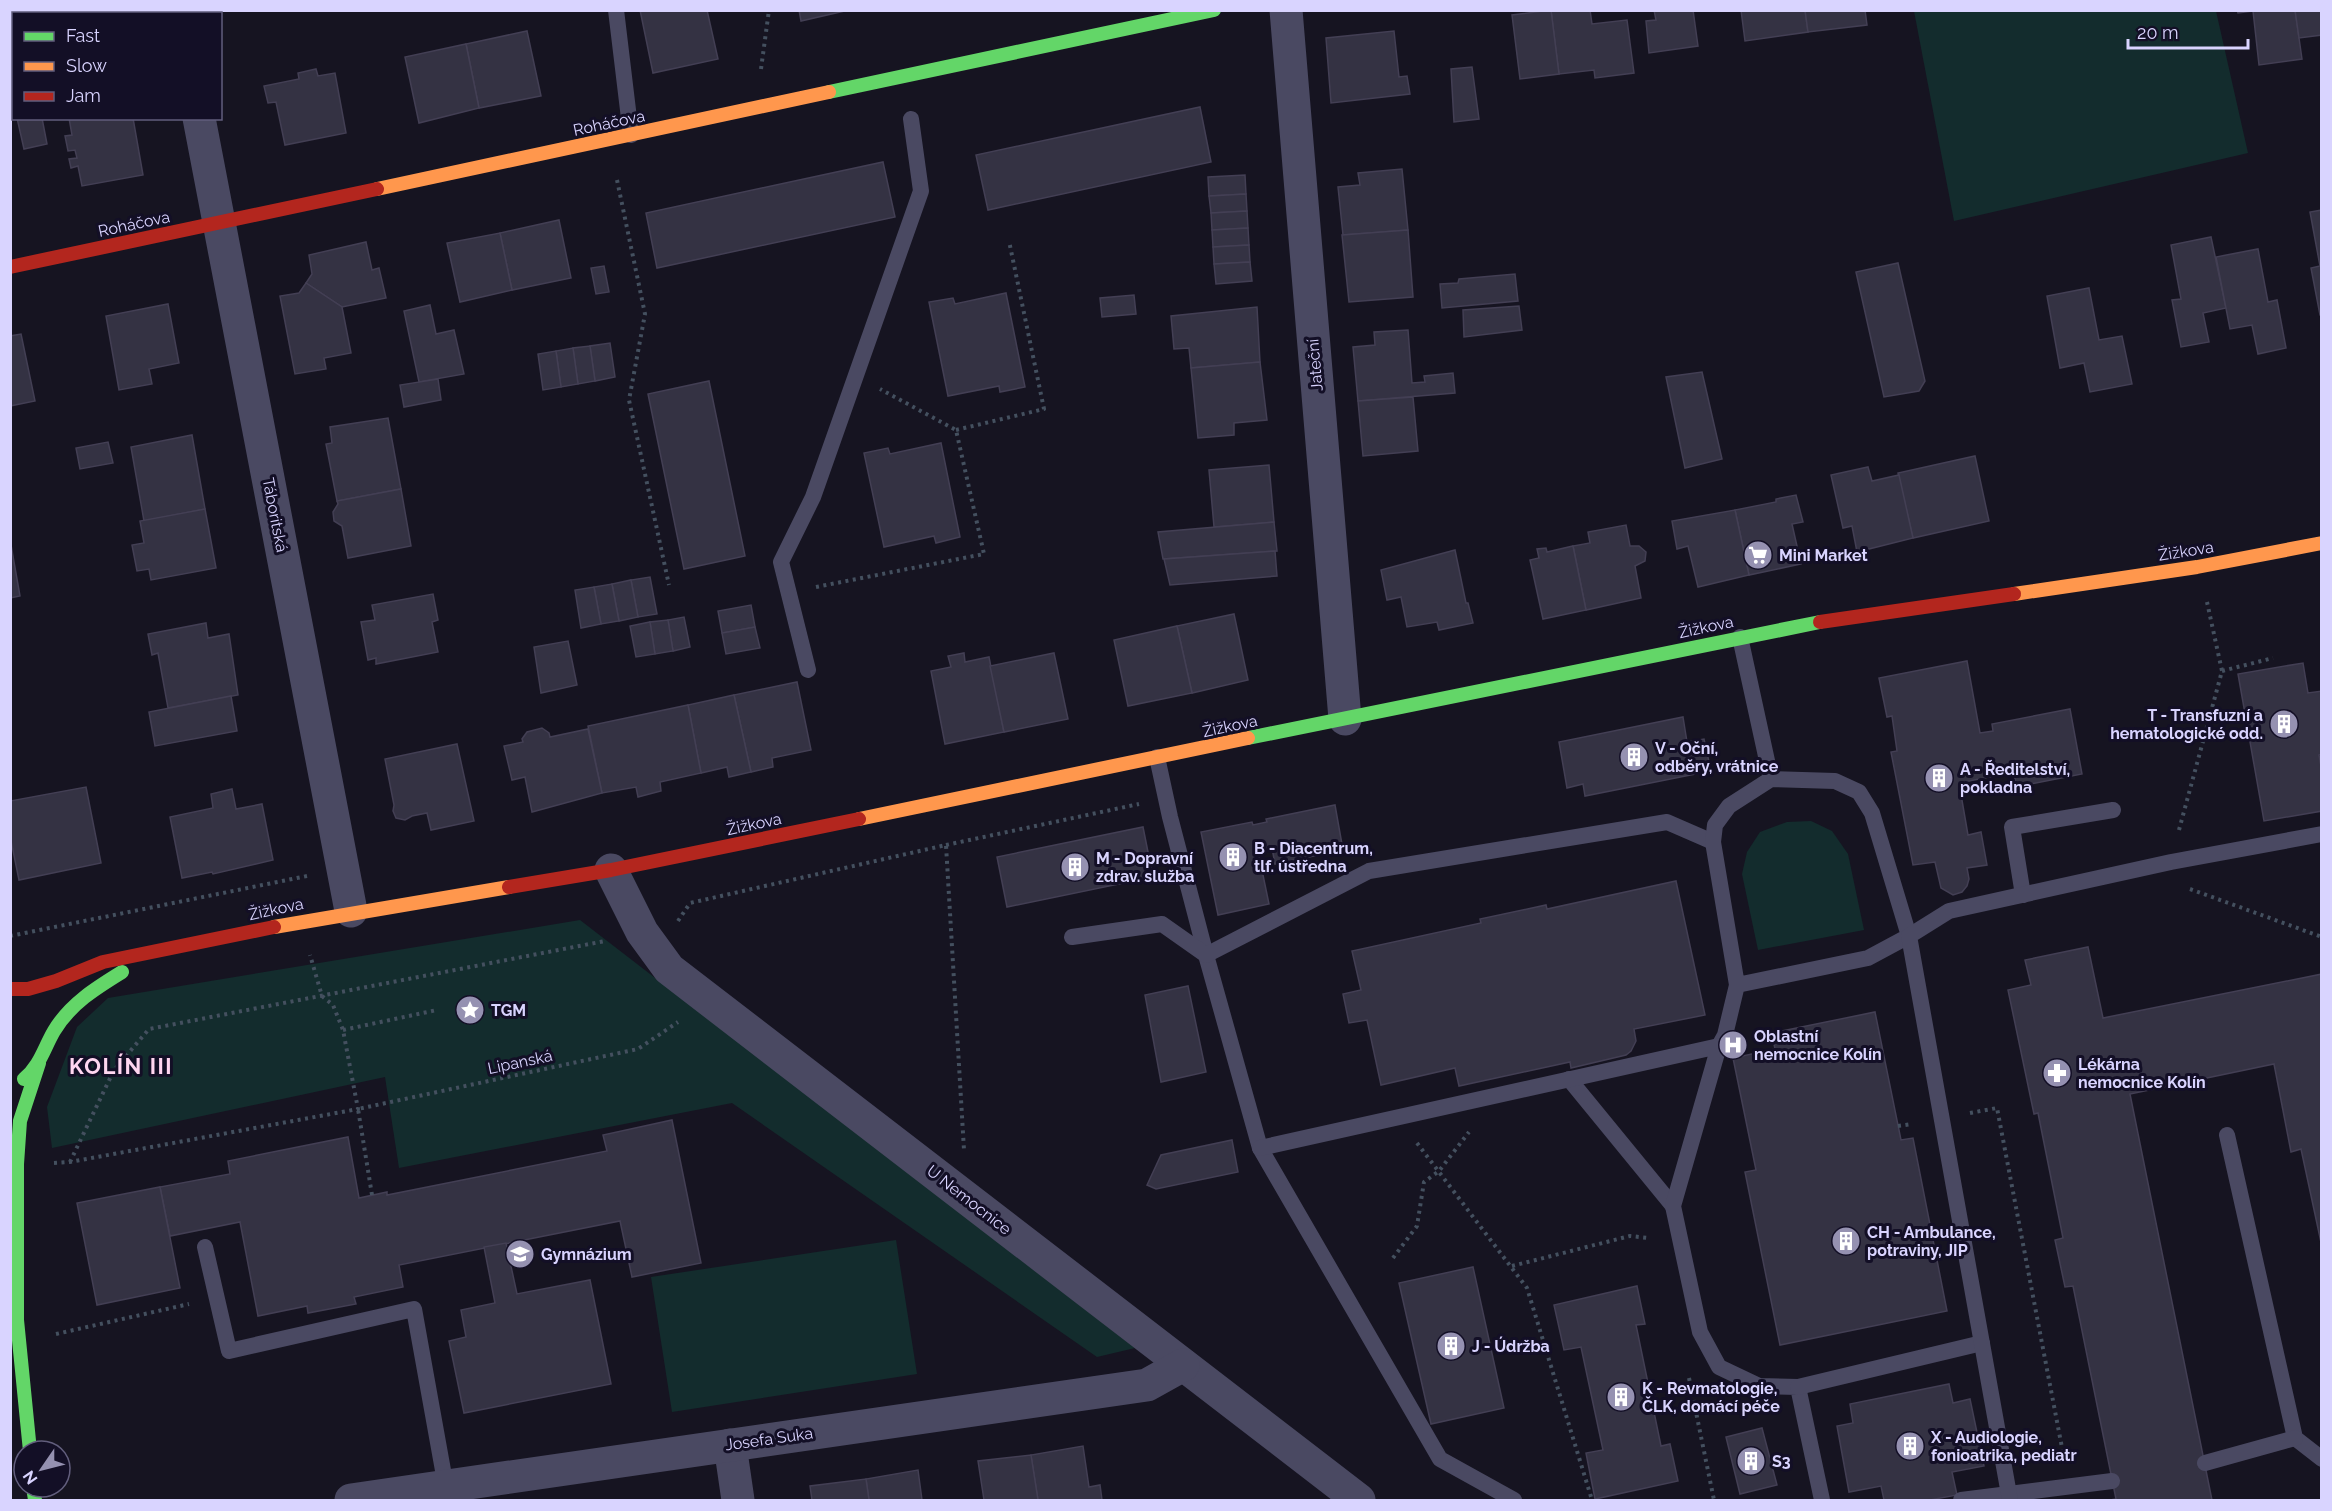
<svg xmlns="http://www.w3.org/2000/svg" width="2332" height="1511" font-family="Raleway,sans-serif">
<style>
.green{fill:#132c2d}
.building{fill:#343243;stroke:#433f54;stroke-width:1.5}
.lines{fill:none;stroke-linecap:round;stroke-linejoin:round}
.path{stroke:#44505f;stroke-width:4;stroke-dasharray:3 4.5;stroke-linecap:butt}
.lane{stroke:#4a4962;stroke-width:16}
.street{stroke:#4a4962;stroke-width:33}
.fast{stroke:#63d668;stroke-width:14}
.slow{stroke:#ff974d;stroke-width:14}
.jam{stroke:#b3261e;stroke-width:14}
.labels{text-anchor:middle;dominant-baseline:central;stroke-width:6;stroke-linejoin:round;paint-order:stroke}
.street-label{font-size:16px;fill:#d9d4ff;stroke:#130f26}
.poi-label{font-size:16px;font-weight:bold;fill:#d9d4ff;stroke:#130f26;text-anchor:start}
.district-label{font-size:22px;font-weight:bold;letter-spacing:1.5px;fill:#ffd6f0;stroke:#130f26}
</style>
<rect width="100%" height="100%" fill="#161421"/>
<g class="green">
<polygon points="1914,11 2216,11 2248,153 1954,221"/>
<polygon points="1811,821 1832,831 1848,854 1864,930 1758,950 1742,874 1747,852 1760,832 1787,822"/>
<polygon points="580,920 1135,1348 1097,1357 732,1103 399,1168 385,1077 52,1148 47,1107 77,1027 108,998"/>
<polygon points="896,1240 917,1374 672,1412 651,1277"/>
</g>
<g class="building">
<polygon points="41,10 106,10 90,14 41,14"/>
<polygon points="640,10 707,10 718,59 653,73"/>
<polygon points="799,10 849,10 801,21"/>
<polygon points="1551,10 1590,10 1592,24 1627,20 1634,73 1595,78 1594,70 1559,74"/>
<polygon points="1551,10 1559,74 1520,79 1512,15"/>
<polygon points="1654,10 1693,10 1698,46 1649,53 1646,21 1656,20"/>
<polygon points="1741,10 1805,10 1808,32 1745,41"/>
<polygon points="1805,10 1865,10 1867,25 1808,32"/>
<polygon points="2237,10 2295,10 2302,59 2259,65 2253,11 2238,13"/>
<polygon points="2295,10 2322,10 2322,35 2299,38"/>
<polygon points="527,31 541,96 479,108 466,44"/>
<polygon points="1394,31 1399,77 1407,76 1410,94 1331,103 1326,38"/>
<polygon points="466,44 479,108 419,123 405,57"/>
<polygon points="1472,67 1479,119 1454,122 1451,69"/>
<polygon points="316,69 318,76 335,73 346,133 285,145 276,102 268,103 264,86 299,79 298,73"/>
<polygon points="1200,107 1211,162 988,210 976,155"/>
<polygon points="17,118 42,118 47,144 24,149"/>
<polygon points="69,118 133,118 143,175 82,186 78,166 71,168 69,159 77,158 75,150 68,151 65,136 72,135"/>
<polygon points="883,162 895,217 657,268 646,213"/>
<polygon points="1402,169 1408,230 1343,235 1338,187 1360,185 1358,173"/>
<polygon points="1245,175 1246,194 1209,196 1208,177"/>
<polygon points="1246,194 1247,211 1211,213 1209,196"/>
<polygon points="2322,210 2322,315 2320,315 2311,268 2320,266 2310,212"/>
<polygon points="1247,211 1248,228 1212,230 1211,213"/>
<polygon points="559,220 571,278 512,290 500,233"/>
<polygon points="1248,228 1249,245 1213,247 1212,230"/>
<polygon points="1408,230 1413,297 1349,302 1342,235"/>
<polygon points="500,233 512,290 460,302 447,243"/>
<polygon points="2211,237 2226,308 2203,313 2209,342 2181,347 2172,300 2181,299 2171,245"/>
<polygon points="366,242 372,270 379,268 386,298 342,307 306,283 312,274 309,255"/>
<polygon points="1249,245 1250,262 1214,264 1213,247"/>
<polygon points="2258,249 2268,302 2277,300 2286,348 2258,354 2252,325 2230,329 2216,257"/>
<polygon points="1250,262 1252,281 1216,284 1214,264"/>
<polygon points="1898,263 1925,381 1919,391 1884,397 1856,272"/>
<polygon points="604,266 609,292 596,294 591,268"/>
<polygon points="1515,274 1518,301 1442,308 1440,284 1458,283 1459,279"/>
<polygon points="306,283 342,307 351,353 324,358 326,369 295,374 280,296 299,293"/>
<polygon points="2089,288 2099,340 2122,336 2132,384 2090,392 2084,363 2060,368 2047,296"/>
<polygon points="1006,293 1025,387 1000,392 999,386 948,396 929,302 953,298 955,304"/>
<polygon points="1134,295 1136,314 1102,317 1100,298"/>
<polygon points="168,304 179,363 149,369 152,384 119,390 106,316"/>
<polygon points="430,305 436,334 454,330 464,374 419,382 404,311"/>
<polygon points="1519,306 1522,330 1464,337 1463,310"/>
<polygon points="1257,307 1260,362 1191,368 1189,348 1174,349 1171,316"/>
<polygon points="1408,330 1412,383 1425,382 1424,376 1453,373 1455,393 1358,401 1353,347 1375,345 1374,332"/>
<polygon points="21,334 35,401 10,406 10,336"/>
<polygon points="610,343 615,377 595,381 590,346"/>
<polygon points="590,346 595,381 578,384 573,348"/>
<polygon points="573,348 578,384 561,387 556,351"/>
<polygon points="556,351 561,387 543,390 538,354"/>
<polygon points="1260,362 1267,420 1234,423 1234,435 1198,438 1191,368"/>
<polygon points="1702,372 1722,459 1685,468 1666,377"/>
<polygon points="438,379 441,400 404,407 400,385"/>
<polygon points="709,381 745,556 684,569 648,394"/>
<polygon points="1413,397 1418,451 1363,456 1358,401"/>
<polygon points="388,418 401,489 337,501 326,444 332,443 330,427"/>
<polygon points="192,435 205,509 144,521 131,447"/>
<polygon points="108,442 113,463 80,469 76,448"/>
<polygon points="941,443 960,537 936,543 934,536 884,547 864,453 888,448 890,454"/>
<polygon points="1975,456 1989,521 1913,538 1898,473"/>
<polygon points="1269,465 1274,522 1214,527 1209,470"/>
<polygon points="1868,467 1872,481 1899,475 1913,538 1857,552 1852,526 1843,528 1831,475"/>
<polygon points="401,489 411,546 348,558 342,526 334,521 333,512 338,504 337,501"/>
<polygon points="1796,495 1803,522 1792,524 1801,564 1749,575 1735,510 1776,502 1776,499"/>
<polygon points="205,509 216,568 151,580 149,569 137,571 132,545 144,543 140,521"/>
<polygon points="1735,510 1749,575 1698,587 1688,546 1677,549 1672,521"/>
<polygon points="1274,522 1277,551 1163,559 1158,532"/>
<polygon points="1626,525 1630,546 1639,546 1646,552 1645,561 1635,566 1641,598 1586,610 1573,546 1590,543 1588,532"/>
<polygon points="11,545 20,596 10,598 10,545"/>
<polygon points="1573,546 1586,610 1543,619 1530,560 1539,558 1537,549 1546,548 1547,552"/>
<polygon points="1455,550 1466,603 1468,603 1473,623 1439,630 1437,622 1407,627 1401,597 1387,600 1381,570"/>
<polygon points="1275,551 1277,576 1170,585 1164,559"/>
<polygon points="650,577 657,614 638,617 631,580"/>
<polygon points="631,580 638,617 619,621 612,584"/>
<polygon points="612,584 619,621 601,624 594,587"/>
<polygon points="594,587 601,624 581,628 575,590"/>
<polygon points="433,594 438,620 432,622 438,652 376,664 376,658 368,660 361,622 375,620 372,605"/>
<polygon points="751,605 755,627 722,633 718,611"/>
<polygon points="1234,614 1248,680 1192,693 1177,626"/>
<polygon points="684,617 690,647 673,651 668,620"/>
<polygon points="668,620 673,651 655,654 650,622"/>
<polygon points="650,622 655,654 636,657 630,626"/>
<polygon points="206,623 208,638 229,634 238,695 168,708 158,653 152,655 148,634"/>
<polygon points="1177,626 1192,693 1128,706 1114,640"/>
<polygon points="755,627 760,648 726,654 722,633"/>
<polygon points="568,641 577,685 541,693 534,647"/>
<polygon points="964,653 965,662 989,657 1004,732 945,744 931,671 951,667 948,656"/>
<polygon points="1054,653 1068,719 1004,732 990,666"/>
<polygon points="1967,661 1980,733 1993,731 1992,724 2070,709 2082,774 2016,787 2014,772 1959,783 1968,835 1981,832 1987,865 1967,868 1969,879 1967,886 1962,892 1953,895 1941,888 1935,862 1913,865 1891,752 1897,751 1892,716 1887,717 1879,678"/>
<polygon points="2303,663 2308,693 2322,691 2322,754 2319,755 2322,772 2322,811 2264,821 2238,674"/>
<polygon points="797,682 811,750 772,758 773,767 751,772 734,695"/>
<polygon points="734,695 751,772 729,777 727,767 701,773 688,705"/>
<polygon points="231,696 237,731 155,746 149,712"/>
<polygon points="688,705 701,773 660,782 661,791 638,797 636,787 602,793 588,726"/>
<polygon points="1683,717 1687,742 1704,739 1711,771 1585,796 1583,784 1567,788 1559,742"/>
<polygon points="542,728 549,733 550,737 588,729 602,793 532,812 525,777 512,780 504,746 523,742 522,739 527,732"/>
<polygon points="457,744 474,821 431,830 427,813 412,816 405,820 396,818 393,811 394,805 385,759"/>
<polygon points="86,787 101,863 19,880 10,836 10,801"/>
<polygon points="232,789 236,809 262,804 273,860 213,874 212,872 182,878 170,817 213,808 211,794"/>
<polygon points="1335,805 1343,850 1275,864 1272,848 1258,851 1269,904 1218,915 1201,832 1252,822 1253,825 1267,822 1266,819"/>
<polygon points="1143,827 1153,877 1007,907 997,857"/>
<polygon points="1676,881 1705,1015 1634,1029 1636,1041 1631,1051 1626,1055 1571,1068 1570,1062 1459,1086 1455,1068 1381,1085 1367,1020 1349,1023 1343,994 1361,990 1352,951 1481,923 1480,919 1546,905 1547,909"/>
<polygon points="2088,947 2103,1018 2322,974 2322,1247 2301,1149 2291,1152 2274,1064 2130,1094 2212,1500 2110,1500 2116,1499 2073,1286 2065,1287 2055,1240 2063,1238 2038,1113 2034,1114 2008,990 2031,985 2025,960"/>
<polygon points="1188,986 1206,1072 1161,1082 1145,995"/>
<polygon points="1875,1012 1901,1140 1913,1138 1947,1311 1780,1345 1745,1172 1756,1170 1733,1058 1775,1049 1772,1033"/>
<polygon points="672,1120 701,1263 632,1277 620,1221 399,1265 403,1287 354,1297 356,1304 308,1313 307,1306 258,1316 240,1222 170,1236 160,1187 230,1174 228,1161 348,1137 359,1198 387,1192 387,1195 607,1151 603,1135"/>
<polygon points="1232,1140 1238,1172 1156,1189 1147,1185 1161,1155"/>
<polygon points="160,1187 180,1288 97,1305 77,1203"/>
<polygon points="506,1243 517,1294 590,1280 611,1384 464,1413 449,1341 466,1337 461,1310 495,1303 484,1247"/>
<polygon points="1473,1267 1504,1408 1431,1424 1399,1283"/>
<polygon points="1637,1286 1645,1324 1636,1325 1661,1446 1670,1444 1678,1481 1595,1499 1586,1453 1603,1450 1581,1347 1564,1350 1554,1305"/>
<polygon points="1949,1384 1953,1403 1970,1399 1984,1466 1952,1472 1957,1495 1930,1500 1884,1500 1881,1486 1849,1492 1837,1426 1853,1423 1850,1404"/>
<polygon points="1762,1428 1777,1485 1740,1494 1726,1437"/>
<polygon points="1083,1446 1089,1487 1100,1485 1102,1500 1038,1500 1031,1455"/>
<polygon points="1031,1455 1038,1500 984,1500 978,1461"/>
<polygon points="918,1470 922,1500 869,1500 866,1479"/>
<polygon points="866,1479 869,1500 812,1500 810,1486"/>
</g>
<g class="lines">
<g class="path">
<polyline points="761,69 769,10"/>
<polyline points="617,180 645,314 629,400 669,585"/>
<polyline points="956,430 1044,409 1009,241"/>
<polyline points="816,587 984,554 956,430 880,389"/>
<polyline points="2222,671 2273,658"/>
<polyline points="2179,830 2222,671 2207,602"/>
<polyline points="946,845 1139,804"/>
<polyline points="2190,889 2322,937"/>
<polyline points="678,921 690,903 946,845 964,1150"/>
<polyline points="10,936 307,876"/>
<polyline points="343,1030 437,1010"/>
<polyline points="1970,1113 1997,1108 2063,1453 2058,1458"/>
<polyline points="1898,1126 1912,1124"/>
<polyline points="1417,1143 1527,1288 1592,1500"/>
<polyline points="70,1162 114,1070 149,1029 605,941"/>
<polyline points="54,1163 70,1162 358,1109 343,1030 333,1005 322,996 310,955"/>
<polyline points="372,1195 358,1109 638,1049 678,1022"/>
<polyline points="1393,1258 1417,1226 1424,1182 1439,1171 1469,1132"/>
<polyline points="1512,1266 1630,1236 1649,1238"/>
<polyline points="56,1334 189,1304"/>
<polyline points="1689,1378 1714,1500"/>
</g>
<g class="lane">
<polyline points="616,10 631,135"/>
<polyline points="1740,637 1771,779"/>
<polyline points="808,670 781,562 813,497 921,191 911,119"/>
<polyline points="1157,757 1170,817 1206,955 1260,1148 1440,1459 1514,1500"/>
<polyline points="2023,895 2012,827 2113,810"/>
<polyline points="1072,937 1162,924 1206,955 1369,871 1667,822 1713,842"/>
<polyline points="1719,1046 1725,1035 1737,985 1713,842 1715,825 1729,806 1771,779 1835,781 1859,792 1872,813 1909,936 1868,958 1737,985"/>
<polyline points="1569,1079 1673,1206"/>
<polyline points="2227,1135 2295,1438 2322,1459"/>
<polyline points="1260,1148 1719,1046 1673,1206 1700,1332 1719,1367 1759,1386 1798,1387 1822,1500"/>
<polyline points="205,1247 229,1351 414,1309 446,1487"/>
<polyline points="1798,1387 1982,1343"/>
<polyline points="2205,1463 2295,1438"/>
<polyline points="1961,1500 2112,1481"/>
<polyline points="2010,1500 1909,936 1949,911 2171,862 2322,834"/>
</g>
<g class="street">
<polyline points="178,10 179,14"/>
<polyline points="1286,10 1345,719"/>
<polyline points="199,118 351,911"/>
<polyline points="611,870 642,932 669,969 1359,1500"/>
<polyline points="730,1445 738,1500"/>
<polyline points="351,1500 1147,1385 1183,1365"/>
</g>
<g class="fast">
<polyline points="829,92 1214,10"/>
<polyline points="1248,738 1820,622"/>
<path d="M24,1079c16,-13 20,-31 30,-48 16,-27 42,-43 68,-59"/>
<polyline points="30,1451 17,1320 17,1164 20,1121 39,1063"/>
<polyline points="33,1487 35,1500"/>
</g>
<g class="slow">
<polyline points="377,189 829,92"/>
<polyline points="2014,594 2197,567 2322,543"/>
<polyline points="859,819 1248,738"/>
<polyline points="274,927 509,887"/>
</g>
<g class="jam">
<polyline points="10,267 377,189"/>
<polyline points="1820,622 2014,594"/>
<polyline points="509,887 611,870 859,819"/>
<polyline points="10,989 28,989 56,981 103,962 274,927"/>
</g>
</g>
<defs>
<g id="supermarket-disc" transform="scale(1.5)"><circle r="9.5" fill="#9591b1" stroke="#130f26"/><path d="M-6-5.5h2.5l.6 2H6L4.5 2H-2.5L-4.4-4H-6ZM-1.5 3.2a1.3 1.3 0 1 0 .1 0ZM3 3.2a1.3 1.3 0 1 0 .1 0Z" fill="#fff"/></g>
<g id="building-disc" transform="scale(1.5)"><circle r="9.5" fill="#9591b1" stroke="#130f26"/><path d="M-4-6H4V6H1V3H-1V6H-4ZM-2.5-4.3h1.7v1.8h-1.7ZM.8-4.3h1.7v1.8H.8ZM-2.5-1h1.7V.8h-1.7ZM.8-1h1.7V.8H.8Z" fill="#fff"/></g>
<g id="sight-disc" transform="scale(1.5)"><circle r="9.5" fill="#9591b1" stroke="#130f26"/><path d="M0-6L1.8-2.2L6-1.7L2.9 1.2L3.7 5.4L0 3.3L-3.7 5.4L-2.9 1.2L-6-1.7L-1.8-2.2Z" fill="#fff"/></g>
<g id="hospital-disc" transform="scale(1.5)"><circle r="9.5" fill="#9591b1" stroke="#130f26"/><path d="M-5-5h3v3.5h4V-5h3V5h-3V1.5h-4V5h-3Z" fill="#fff"/></g>
<g id="pharmacy-disc" transform="scale(1.5)"><circle r="9.5" fill="#9591b1" stroke="#130f26"/><path d="M-2-6h4v4h4v4h-4v4h-4v-4h-4v-4h4Z" fill="#fff"/></g>
<g id="school-disc" transform="scale(1.5)"><circle r="9.5" fill="#9591b1" stroke="#130f26"/><path d="M0-5L7-2L0 1L-7-2ZM-4 1L0 2.5L4 1V4Q0 6-4 4Z" fill="#fff"/></g>
</defs>
<g fill-rule="evenodd">
<use href="#supermarket-disc" x="1758" y="555"/>
<use href="#building-disc" x="2284" y="724"/>
<use href="#building-disc" x="1634" y="757"/>
<use href="#building-disc" x="1939" y="778"/>
<use href="#building-disc" x="1233" y="857"/>
<use href="#building-disc" x="1075" y="867"/>
<use href="#sight-disc" x="470" y="1010"/>
<use href="#hospital-disc" x="1733" y="1045"/>
<use href="#pharmacy-disc" x="2057" y="1073"/>
<use href="#building-disc" x="1846" y="1241"/>
<use href="#school-disc" x="520" y="1254"/>
<use href="#building-disc" x="1451" y="1346"/>
<use href="#building-disc" x="1621" y="1397"/>
<use href="#building-disc" x="1910" y="1446"/>
<use href="#building-disc" x="1751" y="1461"/>
</g>
<g class="labels">
<g class="street-label">
<text transform="translate(609 123) rotate(-12)">Roháčova</text>
<text transform="translate(134 224) rotate(-12)">Roháčova</text>
<text transform="translate(1315 365) rotate(-95)">Jateční</text>
<text transform="translate(275 515) rotate(79)">Táboritská</text>
<text transform="translate(2186 551) rotate(-9)">Žižkova</text>
<text transform="translate(1706 627) rotate(-12)">Žižkova</text>
<text transform="translate(1230 726) rotate(-12)">Žižkova</text>
<text transform="translate(754 824) rotate(-12)">Žižkova</text>
<text transform="translate(276 909) rotate(-12)">Žižkova</text>
<text transform="translate(520 1062) rotate(-12)">Lipanská</text>
<text transform="translate(969 1200) rotate(38)">U Nemocnice</text>
<text transform="translate(769 1439) rotate(-8)">Josefa Suka</text>
</g>
<g class="poi-label">
<text x="1779" y="555">Mini Market</text>
<text x="2263" y="715" text-anchor="end">T - Transfuzní a<tspan x="2263" dy="18">hematologické odd.</tspan></text>
<text x="1655" y="748">V - Oční,<tspan x="1655" dy="18">odběry, vrátnice</tspan></text>
<text x="1960" y="769">A - Ředitelství,<tspan x="1960" dy="18">pokladna</tspan></text>
<text x="1254" y="848">B - Diacentrum,<tspan x="1254" dy="18">tlf. ústředna</tspan></text>
<text x="1096" y="858">M - Dopravní<tspan x="1096" dy="18">zdrav. služba</tspan></text>
<text x="491" y="1010">TGM</text>
<text x="1754" y="1036">Oblastní<tspan x="1754" dy="18">nemocnice Kolín</tspan></text>
<text x="2078" y="1064">Lékárna<tspan x="2078" dy="18">nemocnice Kolín</tspan></text>
<text x="1867" y="1232">CH - Ambulance,<tspan x="1867" dy="18">potraviny, JIP</tspan></text>
<text x="541" y="1254">Gymnázium</text>
<text x="1472" y="1346">J - Údržba</text>
<text x="1642" y="1388">K - Revmatologie,<tspan x="1642" dy="18">ČLK, domácí péče</tspan></text>
<text x="1931" y="1437">X - Audiologie,<tspan x="1931" dy="18">fonioatrika, pediatr</tspan></text>
<text x="1772" y="1461">S3</text>
</g>
<g class="district-label">
<text x="121" y="1066">KOLÍN III</text>
</g>
</g>
<rect width="2332" height="1511" fill="none" stroke="#d9d4ff" stroke-width="24"/>
<rect x="12" y="12" width="210" height="108" fill="#130f26" stroke="#625e7d" stroke-width="1.5"/>
<rect x="24" y="32" width="30" height="9" fill="#63d668" stroke="#625e7d" stroke-width="1.5"/>
<text x="66" y="42" font-size="18" fill="#d9d4ff">Fast</text>
<rect x="24" y="62" width="30" height="9" fill="#ff974d" stroke="#625e7d" stroke-width="1.5"/>
<text x="66" y="72" font-size="18" fill="#d9d4ff">Slow</text>
<rect x="24" y="92" width="30" height="9" fill="#b3261e" stroke="#625e7d" stroke-width="1.5"/>
<text x="66" y="102" font-size="18" fill="#d9d4ff">Jam</text>
<g transform="translate(42 1469) rotate(235)"><circle r="28" fill="#130f26" stroke="#625e7d" stroke-width="1.5"/>
<path d="M0-4.5L10 22L0 15L-10 22Z" fill="#9591b1"/>
<text y="-9" font-size="16" font-weight="bold" text-anchor="middle" fill="#d9d4ff">N</text>
</g>
<path d="M2128 39v9h120v-9" fill="none" stroke="#d9d4ff" stroke-width="3"/>
<text x="2137" y="39" font-size="18" fill="#d9d4ff" stroke="#130f26" stroke-width="4.5" paint-order="stroke">20 m</text>
</svg>
